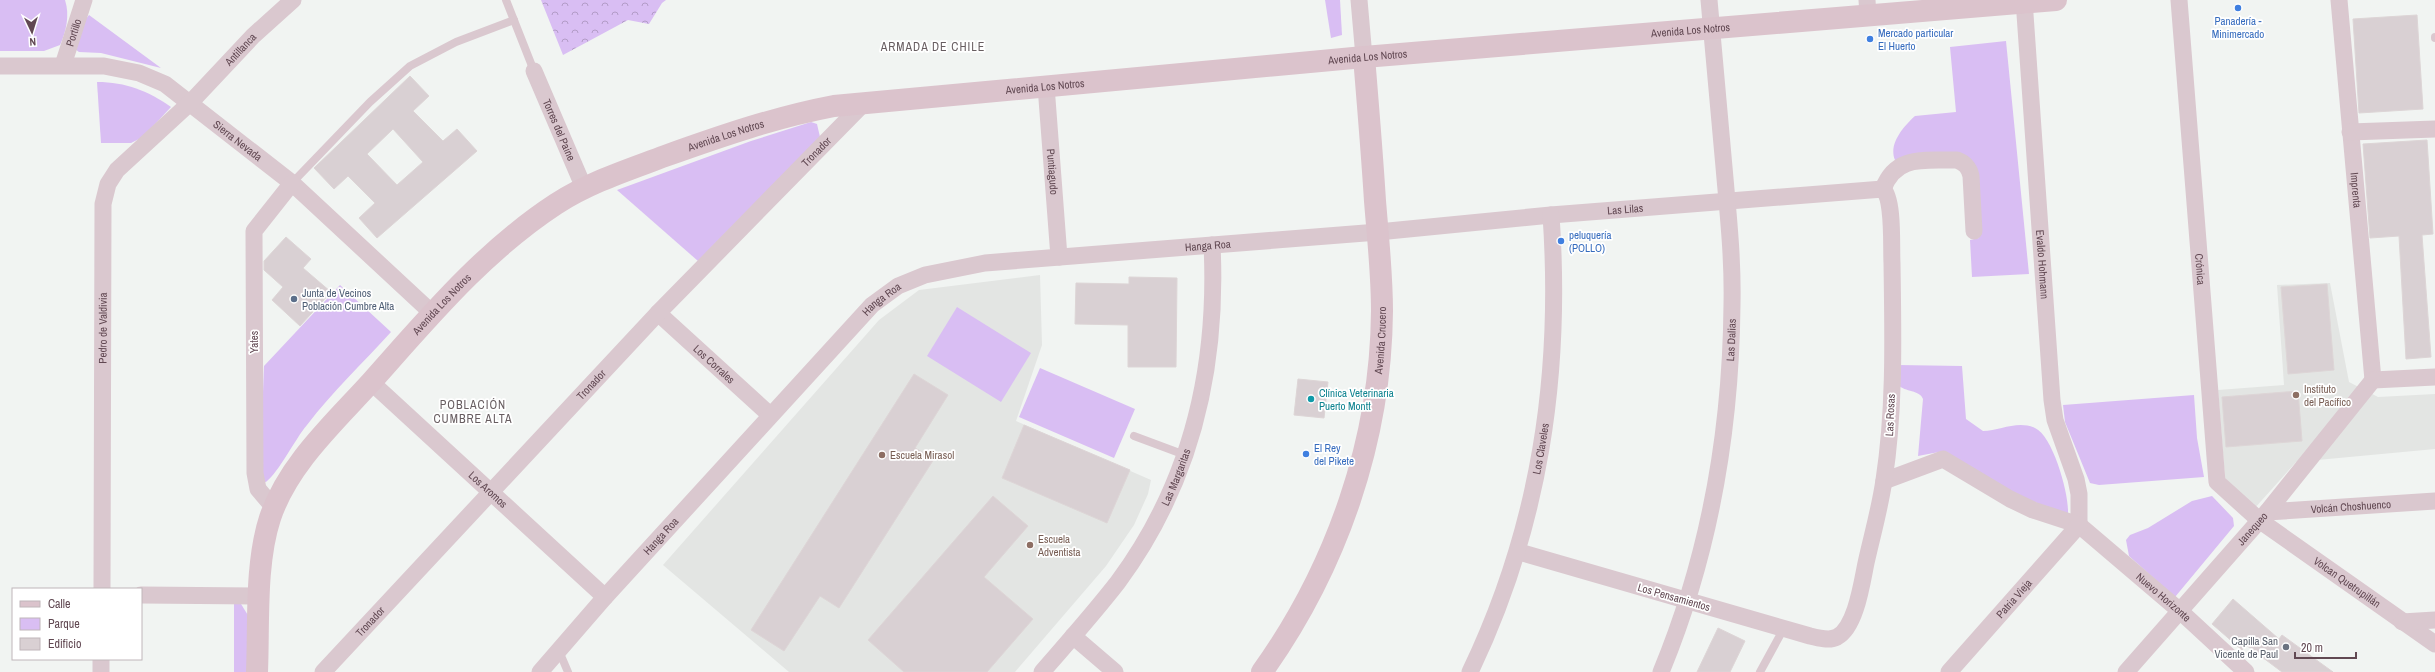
<svg xmlns="http://www.w3.org/2000/svg" width="2435" height="672" font-family="'Archivo Narrow',sans-serif">
<style>
.education{fill:#e3e5e3}
.green{fill:#d9bef3}
.forest{fill:url(#forest-crowns)}
.building{fill:#d9d0d3;stroke:#ddd5d6;fill-rule:evenodd}
.lines{fill:none;stroke-linecap:round;stroke-linejoin:round}
.lane{stroke:#dac8cf;stroke-width:8}
.street{stroke:#dac8cf;stroke-width:17}
.secondary{stroke:#dbc3cc;stroke-width:22}
.shop-dot{fill:#3f7fe0;stroke:#fff;stroke-width:1.5}
.service-dot{fill:#5c6f8a;stroke:#fff;stroke-width:1.5}
.education-dot{fill:#8d6e63;stroke:#fff;stroke-width:1.5}
.culture-dot{fill:#0f9aa8;stroke:#fff;stroke-width:1.5}
.worship-dot{fill:#6b7280;stroke:#fff;stroke-width:1.5}
.labels{text-anchor:middle;dominant-baseline:central;stroke-width:3.5;stroke-linejoin:round;paint-order:stroke}
.shop-label{font-size:11px;fill:#366cbe;stroke:#fff;text-anchor:start}
.street-label{font-size:11px;fill:#614852;stroke:#fff}
.service-label{font-size:11px;fill:#4e5e75;stroke:#fff;text-anchor:start}
.education-label{font-size:11px;fill:#785e54;stroke:#fff;text-anchor:start}
.culture-label{font-size:11px;fill:#0d838f;stroke:#fff;text-anchor:start}
.worship-label{font-size:11px;fill:#5b616d;stroke:#fff;text-anchor:end}
.neighbourhood-label{font-size:12px;letter-spacing:1px;fill:#675d60;stroke:#fff}
</style>
<defs>
<pattern id="forest-crowns" width="20" height="18" patternUnits="userSpaceOnUse"><rect width="20" height="18" fill="#d9bef3"/><path d="M2 6a3 3 0 1 1 6 0M12 15a3 3 0 1 1 6 0" fill="none" stroke="#b39cc7"/></pattern>
</defs>
<rect width="100%" height="100%" fill="#f1f4f2"/>
<g class="education">
<polygon points="1040,275 1042,345 1016,421 1151,480 1148,494 1134,525 1106,566 1015,672 789,672 663,565 879,320 919,290"/>
<polygon points="2330,283 2349,382 2378,397 2435,394 2435,449 2296,462 2254,509 2225,478 2218,390 2284,385 2277,285"/>
</g>
<g class="green">
<path d="M0,0h65c5,15 1,32 -5,45l-16,6h-44z"/>
<polygon points="1325,0 1340,0 1342,35 1331,38"/>
<polygon points="89,15 161,68 101,53 79,52 75,49 82,24"/>
<path d="M2006,41l23,233 -57,3 -2,-37 9,-2 -5,-71 -79,-7c-7,-16 9,-34 20,-44l41,-4 -6,-65z"/>
<path d="M97,82c29,0 51,9 74,25l-28,30 -12,6h-30z"/>
<polygon points="811,122 817,124 820,137 698,261 617,190 751,141"/>
<path d="M340,285l51,47c-28,31 -59,60 -84,93 -12,14 -28,47 -41,57l-5,-1 -1,-10 4,-105z"/>
<polygon points="957,307 1031,353 1001,402 927,356"/>
<path d="M1898,365l64,1 4,53 17,12c17,0 34,-11 52,-3 18,8 34,66 33,85l-4,1 -57,-23 -63,-40 -26,5 5,-57c-3,-9 -18,-7 -25,-14z"/>
<polygon points="1040,368 1135,409 1114,458 1019,417"/>
<polygon points="2194,395 2197,438 2204,477 2099,485 2090,483 2065,422 2063,405"/>
<polygon points="2212,496 2233,518 2234,526 2175,597 2129,556 2126,540 2130,535 2148,528 2192,501"/>
<polygon points="234,602 241,604 249,617 248,672 234,672"/>
</g>
<polygon class="forest" points="541,0 666,0 662,3 649,24 628,20 563,55"/>
<g class="building">
<polygon points="2417,15 2423,109 2359,113 2353,19"/>
<path d="M410,76l19,20 -16,15 30,30 14,-12 20,22 -100,87 -18,-20 16,-15 -27,-27 -14,13 -20,-21zM393,129l30,33 -26,23 -30,-31z"/>
<polygon points="2427,140 2433,234 2422,235 2431,357 2406,359 2399,236 2370,238 2363,144"/>
<polygon points="286,237 311,259 303,268 331,292 300,326 272,300 283,287 264,270 264,261"/>
<polygon points="1129,277 1177,278 1176,367 1128,367 1128,325 1075,324 1076,283 1129,284"/>
<polygon points="2327,284 2334,370 2288,374 2281,287"/>
<polygon points="914,374 948,395 915,448 934,459 839,608 820,596 784,651 751,630"/>
<polygon points="1298,379 1328,382 1324,418 1294,415"/>
<polygon points="2298,391 2302,441 2226,447 2222,397"/>
<polygon points="1024,425 1130,470 1107,523 1002,478"/>
<polygon points="993,496 1028,526 984,577 1033,619 987,672 904,672 868,640"/>
<polygon points="2233,599 2279,639 2282,635 2333,672 2282,672 2246,645 2242,650 2212,624"/>
<polygon points="1718,628 1745,641 1730,672 1697,672"/>
</g>
<g class="lines">
<g class="lane">
<polyline points="506,0 534,71"/>
<polyline points="2435,37 2435,38"/>
<polyline points="292,183 370,102 410,66 456,42 514,20"/>
<polyline points="1134,436 1185,455"/>
<polyline points="559,651 568,672"/>
<polyline points="1760,672 1784,628"/>
</g>
<g class="street">
<polyline points="1359,0 1364,57"/>
<polyline points="1867,0 1868,15"/>
<path id="s1" d="M2024,0l28,400 3,20 21,59 3,15v31"/>
<path id="s2" d="M2179,0l38,482 42,38 176,124"/>
<path id="s3" d="M2339,0l34,380"/>
<path id="s4" d="M63,65l21,-65"/>
<path id="s5" d="M0,66h104l35,7 26,11 127,99 140,130"/>
<path id="s6" d="M534,71l50,117"/>
<path id="s7" d="M1046,86l13,171"/>
<polyline points="2350,132 2435,129"/>
<path d="M1883,189c13,-35 42,-28 74,-29 8,3 12,7 14,16l3,55"/>
<path id="s8" d="M658,313l112,102"/>
<polyline points="2373,380 2435,377"/>
<path id="s9" d="M371,382l234,215"/>
<path id="s10" d="M1884,481l59,-22 67,40 23,11 46,15 101,86 66,61"/>
<polyline points="275,509 258,489 255,473 254,231 292,183"/>
<path id="s11" d="M2267,512l168,-11"/>
<path id="s12" d="M102,589l1,-385 5,-20 9,-14 74,-68 62,-66 40,-36"/>
<polyline points="141,595 259,596"/>
<polyline points="2402,622 2435,620"/>
<polyline points="1073,636 1115,672"/>
<polyline points="101,672 101,659"/>
<path id="s13" d="M323,672l335,-359 206,-210"/>
<path id="s14" d="M540,672l65,-75 267,-292 26,-19 27,-11 60,-12 393,-31 173,-17 332,-26c11,11 8,58 9,74 1,72 3,146 -8,217 -4,28 -12,56 -18,83 -4,19 -10,64 -29,74 -7,4 -19,1 -27,-1l-291,-84"/>
<path id="s15" d="M1042,672c26,-30 52,-59 76,-90 74,-100 100,-215 94,-337"/>
<path id="s16" d="M1470,672c70,-146 92,-297 81,-457"/>
<path id="s17" d="M1661,672c48,-116 70,-243 71,-368 1,-46 -4,-91 -8,-137 -5,-55 -10,-111 -15,-167"/>
<path id="s18" d="M1949,672l130,-147"/>
<path id="s19" d="M2126,672l141,-160 106,-132"/>
</g>
<g class="secondary">
<path id="s20" d="M257,672c2,-48 -2,-108 13,-154 18,-54 65,-96 102,-137 57,-64 112,-130 184,-177 34,-22 72,-34 109,-48 56,-20 111,-39 169,-50l530,-49 692,-57"/>
<path id="s21" d="M1262,672c75,-105 119,-232 120,-361 0,-37 -4,-73 -7,-110 -3,-48 -7,-96 -11,-144"/>
</g>
</g>
<g class="shop-dot">
<circle cx="2238" cy="8" r="4"/>
<circle cx="1870" cy="39" r="4"/>
<circle cx="1561" cy="241" r="4"/>
<circle cx="1306" cy="454" r="4"/>
</g>
<circle class="service-dot" cx="294" cy="299" r="4"/>
<g class="education-dot">
<circle cx="2296" cy="395" r="4"/>
<circle cx="882" cy="455" r="4"/>
<circle cx="1030" cy="545" r="4"/>
</g>
<circle class="culture-dot" cx="1311" cy="399" r="4"/>
<circle class="worship-dot" cx="2286" cy="647" r="4"/>
<g class="labels">
<g class="shop-label">
<text x="2238" y="21" text-anchor="middle">Panadería -<tspan x="2238" dy="13">Minimercado</tspan></text>
<text x="1878" y="33">Mercado particular<tspan x="1878" dy="13">El Huerto</tspan></text>
<text x="1569" y="235">peluquería<tspan x="1569" dy="13">(POLLO)</tspan></text>
<text x="1314" y="448">El Rey<tspan x="1314" dy="13">del Pikete</tspan></text>
</g>
<g class="street-label">
<text stroke="none"><textPath href="#s20" startOffset="1739">Avenida Los Notros</textPath></text>
<text stroke="none"><textPath href="#s4" startOffset="34">Portillo</textPath></text>
<text stroke="none"><textPath href="#s12" startOffset="595">Antillanca</textPath></text>
<text stroke="none"><textPath href="#s20" startOffset="1415">Avenida Los Notros</textPath></text>
<text stroke="none"><textPath href="#s20" startOffset="1091">Avenida Los Notros</textPath></text>
<text stroke="none"><textPath href="#s6" startOffset="64">Torres del Paine</textPath></text>
<text stroke="none"><textPath href="#s20" startOffset="767">Avenida Los Notros</textPath></text>
<text stroke="none"><textPath href="#s5" startOffset="260">Sierra Nevada</textPath></text>
<text stroke="none"><textPath href="#s13" startOffset="717">Tronador</textPath></text>
<text stroke="none"><textPath href="#s7" startOffset="86">Puntiagudo</textPath></text>
<text stroke="none"><textPath href="#s3" startOffset="191">Imprenta</textPath></text>
<text stroke="none"><textPath href="#s14" startOffset="1260">Las Lilas</textPath></text>
<text stroke="none"><textPath href="#s14" startOffset="841">Hanga Roa</textPath></text>
<text stroke="none"><textPath href="#s1" startOffset="265">Evaldo Hohmann</textPath></text>
<text stroke="none"><textPath href="#s2" startOffset="270">Crónica</textPath></text>
<text stroke="none"><textPath href="#s14" startOffset="506">Hanga Roa</textPath></text>
<text stroke="none"><textPath href="#s20" startOffset="431">Avenida Los Notros</textPath></text>
<text stroke="none"><textPath href="#s12" startOffset="261">Pedro de Valdivia</textPath></text>
<text stroke="none"><textPath href="#s17" startOffset="341">Las Dalias</textPath></text>
<text stroke="none"><textPath href="#s21" startOffset="357">Avenida Crucero</textPath></text>
<text transform="translate(254 342) rotate(-90)">Yates</text>
<text stroke="none"><textPath href="#s8" startOffset="76">Los Corrales</textPath></text>
<text stroke="none"><textPath href="#s13" startOffset="393">Tronador</textPath></text>
<text transform="translate(1890 415) rotate(-87)">Las Rosas</text>
<text stroke="none"><textPath href="#s16" startOffset="235">Los Claveles</textPath></text>
<text stroke="none"><textPath href="#s15" startOffset="238">Las Margaritas</textPath></text>
<text stroke="none"><textPath href="#s9" startOffset="159">Los Aromos</textPath></text>
<text stroke="none"><textPath href="#s11" startOffset="84">Volcán Choshuenco</textPath></text>
<text stroke="none"><textPath href="#s19" startOffset="191">Janequeo</textPath></text>
<text stroke="none"><textPath href="#s14" startOffset="182">Hanga Roa</textPath></text>
<text stroke="none"><textPath href="#s2" startOffset="648">Volcan Quetrupillán</textPath></text>
<text transform="translate(1674 597) rotate(16)">Los Pensamientos</text>
<text stroke="none"><textPath href="#s10" startOffset="326">Nuevo Horizonte</textPath></text>
<text stroke="none"><textPath href="#s18" startOffset="98">Patria Vieja</textPath></text>
<text stroke="none"><textPath href="#s13" startOffset="69">Tronador</textPath></text>
</g>
<g class="service-label">
<text x="302" y="293">Junta de Vecinos<tspan x="302" dy="13">Población Cumbre Alta</tspan></text>
</g>
<g class="education-label">
<text x="2304" y="389">Instituto<tspan x="2304" dy="13">del Pacífico</tspan></text>
<text x="890" y="455">Escuela Mirasol</text>
<text x="1038" y="539">Escuela<tspan x="1038" dy="13">Adventista</tspan></text>
</g>
<g class="culture-label">
<text x="1319" y="393">Clínica Veterinaria<tspan x="1319" dy="13">Puerto Montt</tspan></text>
</g>
<g class="worship-label">
<text x="2278" y="641">Capilla San<tspan x="2278" dy="13">Vicente de Paul</tspan></text>
</g>
<g class="neighbourhood-label">
<text x="933" y="47">ARMADA DE CHILE</text>
<text x="473" y="405">POBLACIÓN<tspan x="473" dy="14">CUMBRE ALTA</tspan></text>
</g>
</g>
<rect x="12" y="588" width="130" height="72" fill="#ffffff" stroke="#c0b6ba"/>
<rect x="20" y="601" width="20" height="6" fill="#dbc3cc" stroke="#c0b6ba"/>
<text x="48" y="608" font-size="12" fill="#614852">Calle</text>
<rect x="20" y="618" width="20" height="12" fill="#d9bef3" stroke="#c0b6ba"/>
<text x="48" y="628" font-size="12" fill="#614852">Parque</text>
<rect x="20" y="638" width="20" height="12" fill="#d9d0d3" stroke="#c0b6ba"/>
<text x="48" y="648" font-size="12" fill="#614852">Edificio</text>
<g transform="translate(32 32) rotate(176)" stroke="#ffffff" stroke-width="3" paint-order="stroke">
<path d="M0-3L7 15L0 10L-7 15Z" fill="#614852"/>
<text y="-6" font-size="11" font-weight="bold" text-anchor="middle" fill="#614852">N</text>
</g>
<path d="M2295 652v6h61v-6" fill="none" stroke="#614852" stroke-width="2"/>
<text x="2301" y="652" font-size="12" fill="#614852" stroke="#ffffff" stroke-width="3" paint-order="stroke">20 m</text>
</svg>
